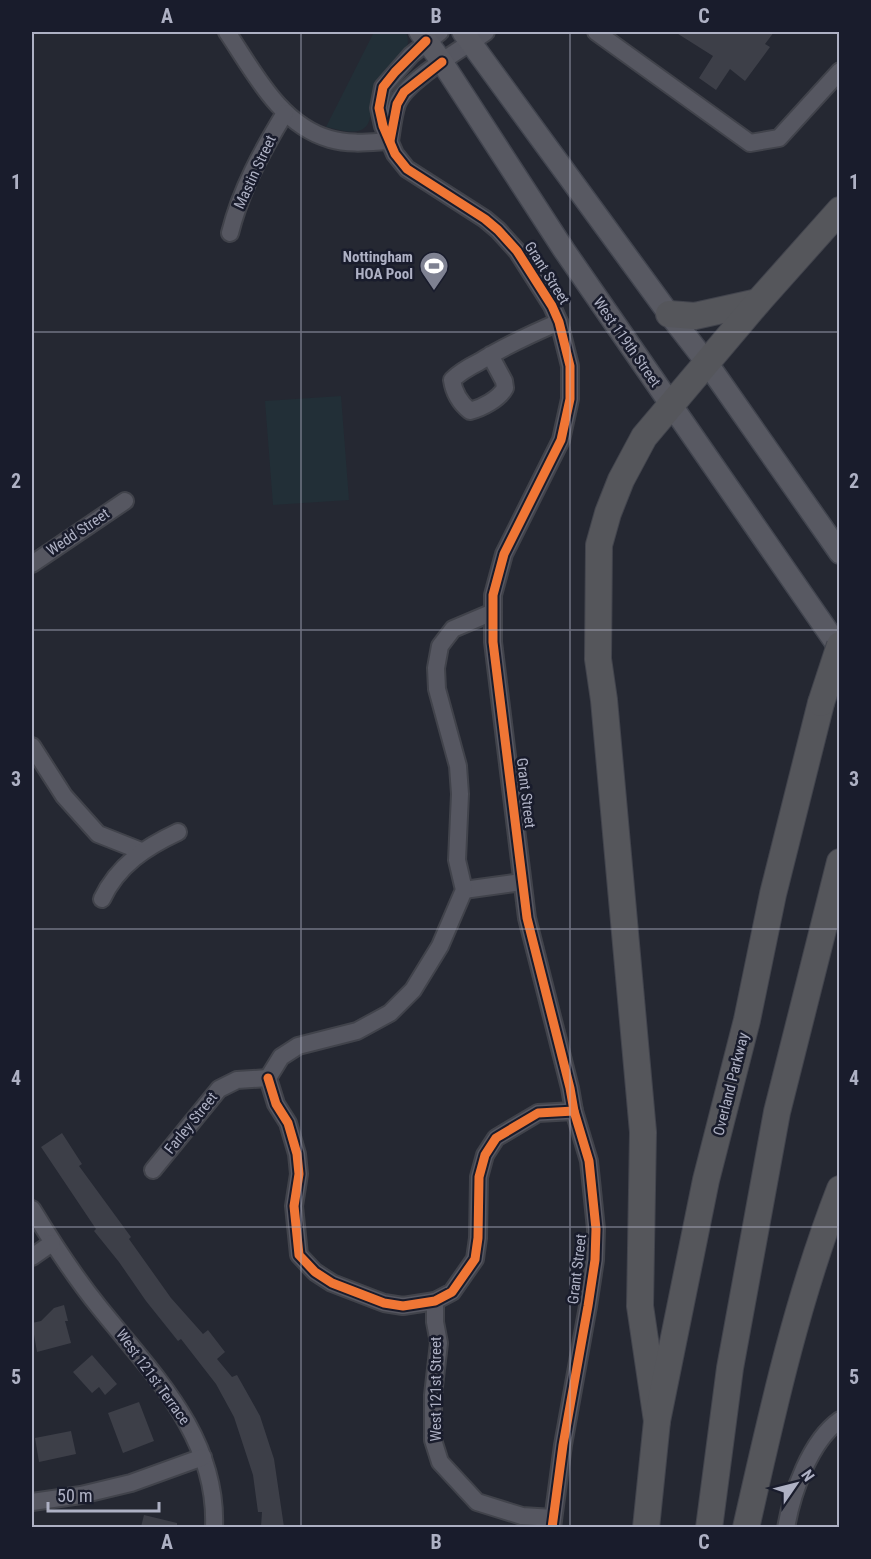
<svg xmlns="http://www.w3.org/2000/svg" width="871" height="1559" font-family="'Roboto Condensed',sans-serif">
<style>
.green{fill:#222f37}
.building{fill:#3d3f48}
.lines{fill:none;stroke-linecap:round;stroke-linejoin:round}
.minor-casing{stroke:#41434b;stroke-width:20}
.major-casing{stroke:#42454f;stroke-width:24}
.highway-casing{stroke:#42444d;stroke-width:28}
.minor{stroke:#565761;stroke-width:16}
.major{stroke:#585962;stroke-width:21}
.highway{stroke:#55565b;stroke-width:26}
.highway-bridge-casing{stroke:#42444d;stroke-width:28;stroke-linecap:butt}
.highway-bridge{stroke:#55565b;stroke-width:26}
.cycleway-casing{stroke:#191c2c;stroke-width:13}
.cycleway{stroke:#f07635;stroke-width:9}
.grid{fill:none;stroke:#aeb1c4;stroke-width:1.5;stroke-opacity:0.55}
.labels{text-anchor:middle;dominant-baseline:central;stroke-width:5;stroke-linejoin:round;paint-order:stroke}
.street-label{font-size:15px;fill:#aeb1c4;stroke:#191c2c}
.poi-label{font-size:15px;font-weight:bold;fill:#aeb1c4;stroke:#191c2c;text-anchor:end}
.neatline{fill:none;stroke:#aeb1c4;stroke-width:2}
.grid-label{font-size:20px;text-anchor:middle;font-weight:bold;fill:#aeb1c4}
</style>
<rect width="100%" height="100%" fill="#252832"/>
<g class="green">
<path d="M374,32h32c9,22 -15,29 -26,45 -2,3 -5,8 -6,12 -5,11 1,33 -11,40 -10,6 -27,0 -37,-2z"/>
<polygon points="341,396 349,500 273,505 265,401"/>
</g>
<g class="building">
<polygon points="675,32 774,32 765,44 770,47 745,81 730,69 716,90 699,78 713,56"/>
<polygon points="62,1133 82,1164 79,1166 131,1237 129,1239 171,1298 203,1334 208,1330 225,1352 217,1359 232,1377 237,1375 260,1416 274,1459 284,1527 261,1527 262,1512 258,1512 253,1475 234,1417 216,1384 181,1339 178,1341 146,1301 119,1262 94,1231 96,1229 41,1147"/>
<polygon points="64,1305 68,1321 65,1321 71,1343 37,1352 32,1323 41,1321 54,1308"/>
<polygon points="92,1355 117,1384 105,1395 99,1387 92,1393 73,1372"/>
<polygon points="139,1402 154,1441 123,1453 108,1413"/>
<polygon points="71,1431 76,1454 39,1462 35,1438"/>
<polygon points="144,1515 177,1523 177,1527 141,1527"/>
</g>
<g class="lines">
<g class="minor-casing">
<g id="minor">
<path d="M227,32c27,40 53,93 103,107 20,6 41,3 60,2"/>
<polyline points="440,32 411,55 383,87 379,108 383,126 395,154 407,169 485,219 498,230 517,251 552,306 559,322 570,366 570,399 561,440 504,554 493,595 493,642 527,918 570,1088 574,1111 589,1161 596,1229 595,1260 588,1306 563,1445 552,1528"/>
<polyline points="596,32 750,143 779,138 840,71"/>
<path d="M390,141c2,-12 3,-25 7,-37 9,-24 67,-56 89,-72"/>
<path d="M230,233c11,-44 32,-82 55,-120"/>
<path d="M490,355l14,26 1,7c-6,11 -23,20 -35,23 -10,-8 -16,-18 -18,-31 8,-8 17,-13 27,-18 26,-16 52,-28 80,-40"/>
<polyline points="32,564 125,501"/>
<polyline points="32,746 64,796 98,834 141,851"/>
<polyline points="464,890 522,882"/>
<path d="M102,899c16,-34 44,-52 76,-67"/>
<polyline points="268,1078 276,1104 288,1123 297,1154 299,1174 294,1206 299,1255 315,1272 332,1283 384,1303 403,1306 435,1301 452,1292 475,1259 478,1238 479,1177 485,1155 496,1138 538,1113 574,1111"/>
<polyline points="268,1078 281,1057 298,1046 357,1031 390,1013 413,990 440,946 464,890 457,860 460,794 458,766 437,689 436,668 440,646 453,629 493,612"/>
<polyline points="153,1170 219,1089 237,1080 268,1078"/>
<path d="M32,1209c20,33 42,67 67,98 52,65 119,129 115,221"/>
<polyline points="32,1257 52,1243"/>
<polyline points="435,1301 435,1322 439,1343 433,1395 433,1440 440,1462 477,1502 522,1516 553,1518"/>
<polyline points="32,1502 81,1495 131,1483 203,1457"/>
<path d="M786,1528c6,-35 24,-87 54,-108"/>
</g>
</g>
<g class="major-casing">
<g id="major">
<polyline points="420,32 442,62 564,250 840,649"/>
<polyline points="463,32 669,314 707,363 840,553"/>
</g>
</g>
<g class="highway-casing">
<g id="highway">
<polyline points="669,314 695,316 758,302"/>
<polyline points="657,1421 640,1306 643,1132 604,700 598,659 599,545 608,513 621,480 644,437 758,302 840,210"/>
<polyline points="646,1528 657,1421 706,1180 747,1020 773,894 821,703"/>
<polyline points="709,1528 730,1368 777,1112 840,862"/>
<path d="M746,1528c26,-115 51,-229 94,-339"/>
</g>
</g>
<use href="#minor" class="minor"/>
<use href="#major" class="major"/>
<use href="#highway" class="highway"/>
<g class="highway-bridge-casing">
<polyline id="highway-bridge" points="821,703 840,645"/>
</g>
<use href="#highway-bridge" class="highway-bridge"/>
<g class="cycleway-casing">
<g id="cycleway">
<polyline points="426,41 395,72 383,87 379,108 383,126 395,154 407,169 485,219 498,230 517,251 552,306 559,322 570,366 570,399 561,440 504,554 493,595 493,642 527,918 570,1088 574,1111 589,1161 596,1229 595,1260 588,1306 563,1445 552,1528"/>
<polyline points="390,141 397,104 404,92 442,62"/>
<polyline points="268,1078 276,1104 288,1123 297,1154 299,1174 294,1206 299,1255 315,1272 332,1283 384,1303 403,1306 435,1301 452,1292 475,1259 478,1238 479,1177 485,1155 496,1138 538,1113 574,1111"/>
</g>
</g>
<use href="#cycleway" class="cycleway"/>
</g>
<path class="grid" d="M301,32v1496M570,32v1496M32,332h808M32,630h808M32,929h808M32,1227h808"/>
<defs>
<g id="stadium-pin" transform="scale(1.5)"><path d="M0 17L-7.5 6A9.5 9.5 0 1 1 7.5 6Z" fill="#7e8191" stroke="#191c2c"/><path d="M0-5a6.5 5 0 1 0 0 10a6.5 5 0 1 0 0-10ZM-3.5-1.8h7v3.6h-7Z" fill="#fff"/></g>
</defs>
<g fill-rule="evenodd">
<use href="#stadium-pin" x="434" y="266"/>
</g>
<g class="labels">
<g class="street-label">
<text transform="translate(255 172) rotate(-65)">Mastin Street</text>
<text transform="translate(547 273) rotate(58)">Grant Street</text>
<text transform="translate(627 342) rotate(55)">West 119th Street</text>
<text transform="translate(78 532) rotate(-34)">Wedd Street</text>
<text transform="translate(526 793) rotate(83)">Grant Street</text>
<text transform="translate(731 1084) rotate(-76)">Overland Parkway</text>
<text transform="translate(191 1123) rotate(-51)">Farley Street</text>
<text transform="translate(577 1269) rotate(-83)">Grant Street</text>
<text transform="translate(153 1377) rotate(54)">West 121st Terrace</text>
<text transform="translate(436 1389) rotate(-90)">West 121st Street</text>
</g>
<g class="poi-label">
<text x="413" y="257">Nottingham<tspan x="413" dy="17">HOA Pool</tspan></text>
</g>
</g>
<rect width="871" height="1559" fill="none" stroke="#191c2c" stroke-width="66"/>
<g transform="translate(796 1484) rotate(55)" stroke="#191c2c" stroke-width="4.5" paint-order="stroke">
<path d="M0-4.5L10 22L0 15L-10 22Z" fill="#aeb1c4"/>
<text y="-9" font-size="16" font-weight="bold" text-anchor="middle" fill="#aeb1c4">N</text>
</g>
<path d="M48 1502v9h111v-9" fill="none" stroke="#aeb1c4" stroke-width="3"/>
<text x="57" y="1502" font-size="18" fill="#aeb1c4" stroke="#191c2c" stroke-width="4.5" paint-order="stroke">50 m</text>
<rect x="33" y="33" width="805" height="1493" class="neatline"/>
<g class="grid-label">
<text x="167" y="23">A</text>
<text x="436" y="23">B</text>
<text x="704" y="23">C</text>
<text x="16" y="189">1</text>
<text x="854" y="189">1</text>
<text x="16" y="488">2</text>
<text x="854" y="488">2</text>
<text x="16" y="786">3</text>
<text x="854" y="786">3</text>
<text x="16" y="1085">4</text>
<text x="854" y="1085">4</text>
<text x="16" y="1384">5</text>
<text x="854" y="1384">5</text>
<text x="167" y="1549">A</text>
<text x="436" y="1549">B</text>
<text x="704" y="1549">C</text>
</g>
</svg>
